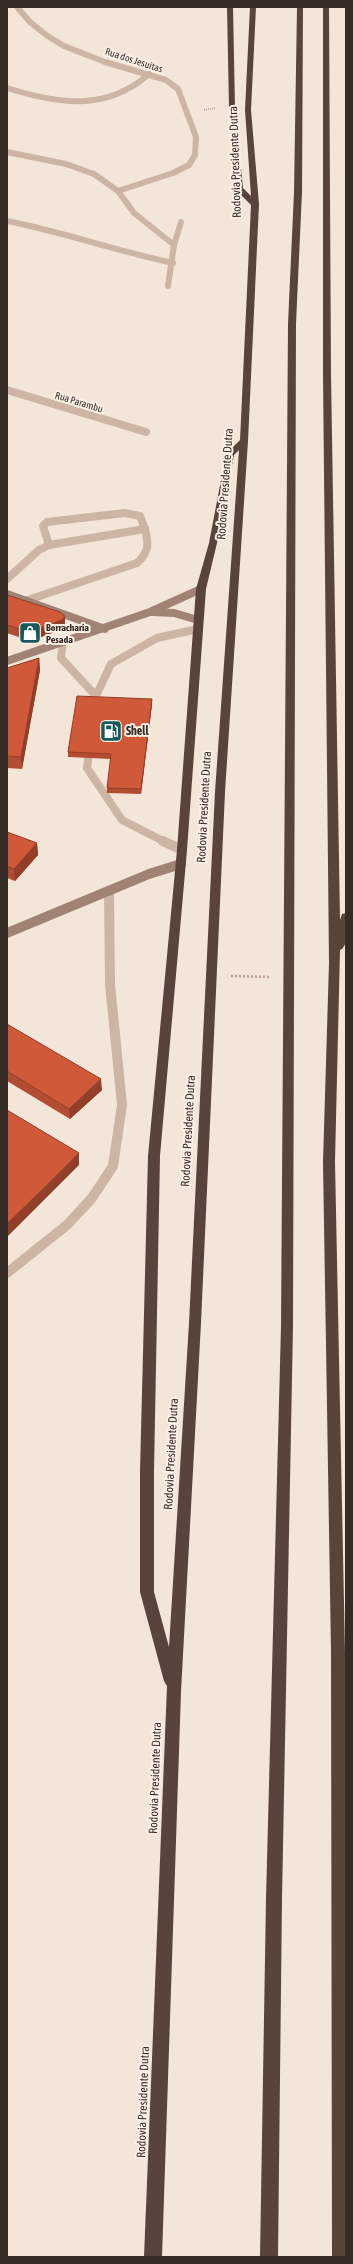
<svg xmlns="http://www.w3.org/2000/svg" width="353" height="2264" font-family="'Asap Condensed',sans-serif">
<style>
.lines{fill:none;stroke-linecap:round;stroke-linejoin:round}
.path-far1{stroke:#b89f8e;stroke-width:1.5;stroke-dasharray:1 1;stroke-linecap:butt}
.path{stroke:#b89f8e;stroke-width:2.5;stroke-dasharray:2 2;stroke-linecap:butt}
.lane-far2{stroke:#ccb5a4;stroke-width:6}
.lane-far1{stroke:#ccb5a4;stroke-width:8}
.lane{stroke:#ccb5a4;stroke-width:10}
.street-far1{stroke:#ccb5a4;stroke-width:6}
.street{stroke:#ccb5a4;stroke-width:8}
.secondary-far1{stroke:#a08375;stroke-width:8}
.secondary{stroke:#a08375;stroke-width:10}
.highway{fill:#59443c;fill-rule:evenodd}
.wall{fill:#b34d32}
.shaded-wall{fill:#923e29}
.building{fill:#d0593a;stroke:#923e29}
.labels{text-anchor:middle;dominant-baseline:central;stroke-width:4;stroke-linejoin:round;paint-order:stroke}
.far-street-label{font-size:10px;fill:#372b26;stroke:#fbf0e5}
.far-poi-label{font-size:10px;font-weight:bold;fill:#372b26;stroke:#fbf0e5;text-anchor:start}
.street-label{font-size:12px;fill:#372b26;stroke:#fbf0e5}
.poi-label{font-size:12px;font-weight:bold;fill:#372b26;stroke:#fbf0e5;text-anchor:start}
</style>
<rect width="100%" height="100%" fill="#f3e6d9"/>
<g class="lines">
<polyline class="path-far1" points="204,110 215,108"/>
<polyline class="path" points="231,976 270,977"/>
<g class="lane-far2">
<path d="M7,88c51,16 99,24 142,-14"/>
<polyline points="7,152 66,164 94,174 118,191 134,213 174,245"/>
<polyline points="118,191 173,173 189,165"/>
<path d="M7,221c56,11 110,30 166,42"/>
<polyline points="168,286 174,245 181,222"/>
</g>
<g class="lane-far1">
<polyline points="49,545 43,526 47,522 125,513 140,516 145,529"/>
<path d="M7,579l32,-29 10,-5 96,-16c4,15 4,23 -8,34l-112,38"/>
<polyline points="63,642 61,658 96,696 95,710"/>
<polyline points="96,696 111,664 157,638 198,629"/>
<polyline points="90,745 87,768 122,820 165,842"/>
</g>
<g class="lane">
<polyline points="163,841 182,850"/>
<polyline points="7,1273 67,1225 92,1198 113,1166 122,1105 110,984 109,891"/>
</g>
<polyline class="street-far1" points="17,7 30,22 46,35 64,46 105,62 166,80 178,89 196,137 195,155 189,165"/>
<polyline class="street" points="7,390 146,432"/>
<g class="secondary-far1">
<polyline points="7,594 105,629"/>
<polyline points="152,612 174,613 198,620"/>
<polyline points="7,661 150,612 201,589"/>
</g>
<polyline class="secondary" points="7,933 149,874 181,864"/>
<g class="highway">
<path d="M227,7h6l2,101 8,80 8,8 -6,-86 5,-103h6l-5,103 8,94 -11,237 -23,351 -24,531 -20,369 -19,565h-18l23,-571 -3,-5 -24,-89v-121l8,-315 29,-306 19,-261 13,-46 17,-89 14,-14 11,-235 -16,-16 -6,-81zM239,450l-24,342 -26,531 -20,324 -15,-55v-121l6,-315 27,-306 19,-261 11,-46 17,-88z"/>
<polygon points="297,7 303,7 302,192 296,324 293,1326 282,1899 278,2257 260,2257 266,1899 281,1326 288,324 294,192"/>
<path d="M323,7h6l2,368 9,545 2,-6 4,-1c0,10 4,33 -6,37l-5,212 10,490 1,605h-14l-1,-605 -8,-490 6,-199 -6,-588z"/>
</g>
</g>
<g class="wall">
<polygon points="7,595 65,625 63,629 30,641 7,633"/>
<polygon points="39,658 40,670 22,769 7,768 7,668"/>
<polygon points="152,699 152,704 141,794 107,793 107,788 111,759 68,757 68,752"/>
<polygon points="7,832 37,843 38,855 15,881 7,878"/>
<polygon points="7,1024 102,1090 70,1119 7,1081"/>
</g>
<g class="shaded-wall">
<polygon points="65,616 65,625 63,629 30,641 30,632"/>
<polygon points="39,658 40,670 22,769 21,757"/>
<polygon points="152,699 152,704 141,794 141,789"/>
<polygon points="37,843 38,855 15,881 14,869"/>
<polygon points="101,1079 102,1090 70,1119 69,1109"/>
<polygon points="79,1153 79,1165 7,1237 7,1224"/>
</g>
<g class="building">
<polygon points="7,595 60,612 65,616 62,620 30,632 7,625"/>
<polygon points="39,658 21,757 7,756 7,668"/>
<polygon points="77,696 152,699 141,789 107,788 111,754 68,752"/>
<polygon points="7,832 37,843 14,869 7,866"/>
<polygon points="7,1024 101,1079 69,1109 7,1071"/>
<polygon points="7,1110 79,1153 7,1224"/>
</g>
<defs>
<g id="shop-square" transform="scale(1.15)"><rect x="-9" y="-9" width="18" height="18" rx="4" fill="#185a5c" stroke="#fbf0e5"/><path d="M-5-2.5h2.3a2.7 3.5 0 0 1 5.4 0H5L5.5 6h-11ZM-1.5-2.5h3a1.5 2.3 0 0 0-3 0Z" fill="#fff"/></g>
<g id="fuel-square" transform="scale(1.15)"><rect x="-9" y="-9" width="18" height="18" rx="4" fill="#185a5c" stroke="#fbf0e5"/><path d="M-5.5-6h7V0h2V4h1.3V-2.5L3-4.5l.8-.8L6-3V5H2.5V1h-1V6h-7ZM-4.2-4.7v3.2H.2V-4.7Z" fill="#fff"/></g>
</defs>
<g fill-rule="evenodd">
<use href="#shop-square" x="30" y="633"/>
<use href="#fuel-square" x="111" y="731"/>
</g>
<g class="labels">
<g class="far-street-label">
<text transform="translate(134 60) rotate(18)">Rua dos Jesuítas</text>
<text transform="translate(79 402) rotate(17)">Rua Parambu</text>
</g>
<g class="far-poi-label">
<text x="46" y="627">Borracharia<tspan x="46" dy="12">Pesada</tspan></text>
</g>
<g class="street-label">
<text transform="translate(235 162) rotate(-92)">Rodovia Presidente Dutra</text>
<text transform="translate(225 484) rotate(-86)">Rodovia Presidente Dutra</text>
<text transform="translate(204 807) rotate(-87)">Rodovia Presidente Dutra</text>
<text transform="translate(188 1131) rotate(-87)">Rodovia Presidente Dutra</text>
<text transform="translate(171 1454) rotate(-87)">Rodovia Presidente Dutra</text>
<text transform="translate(155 1778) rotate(-88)">Rodovia Presidente Dutra</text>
<text transform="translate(143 2102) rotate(-88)">Rodovia Presidente Dutra</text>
</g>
<g class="poi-label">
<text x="126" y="731">Shell</text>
</g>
</g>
<rect width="353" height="2264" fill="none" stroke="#372b26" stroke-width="16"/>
</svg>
